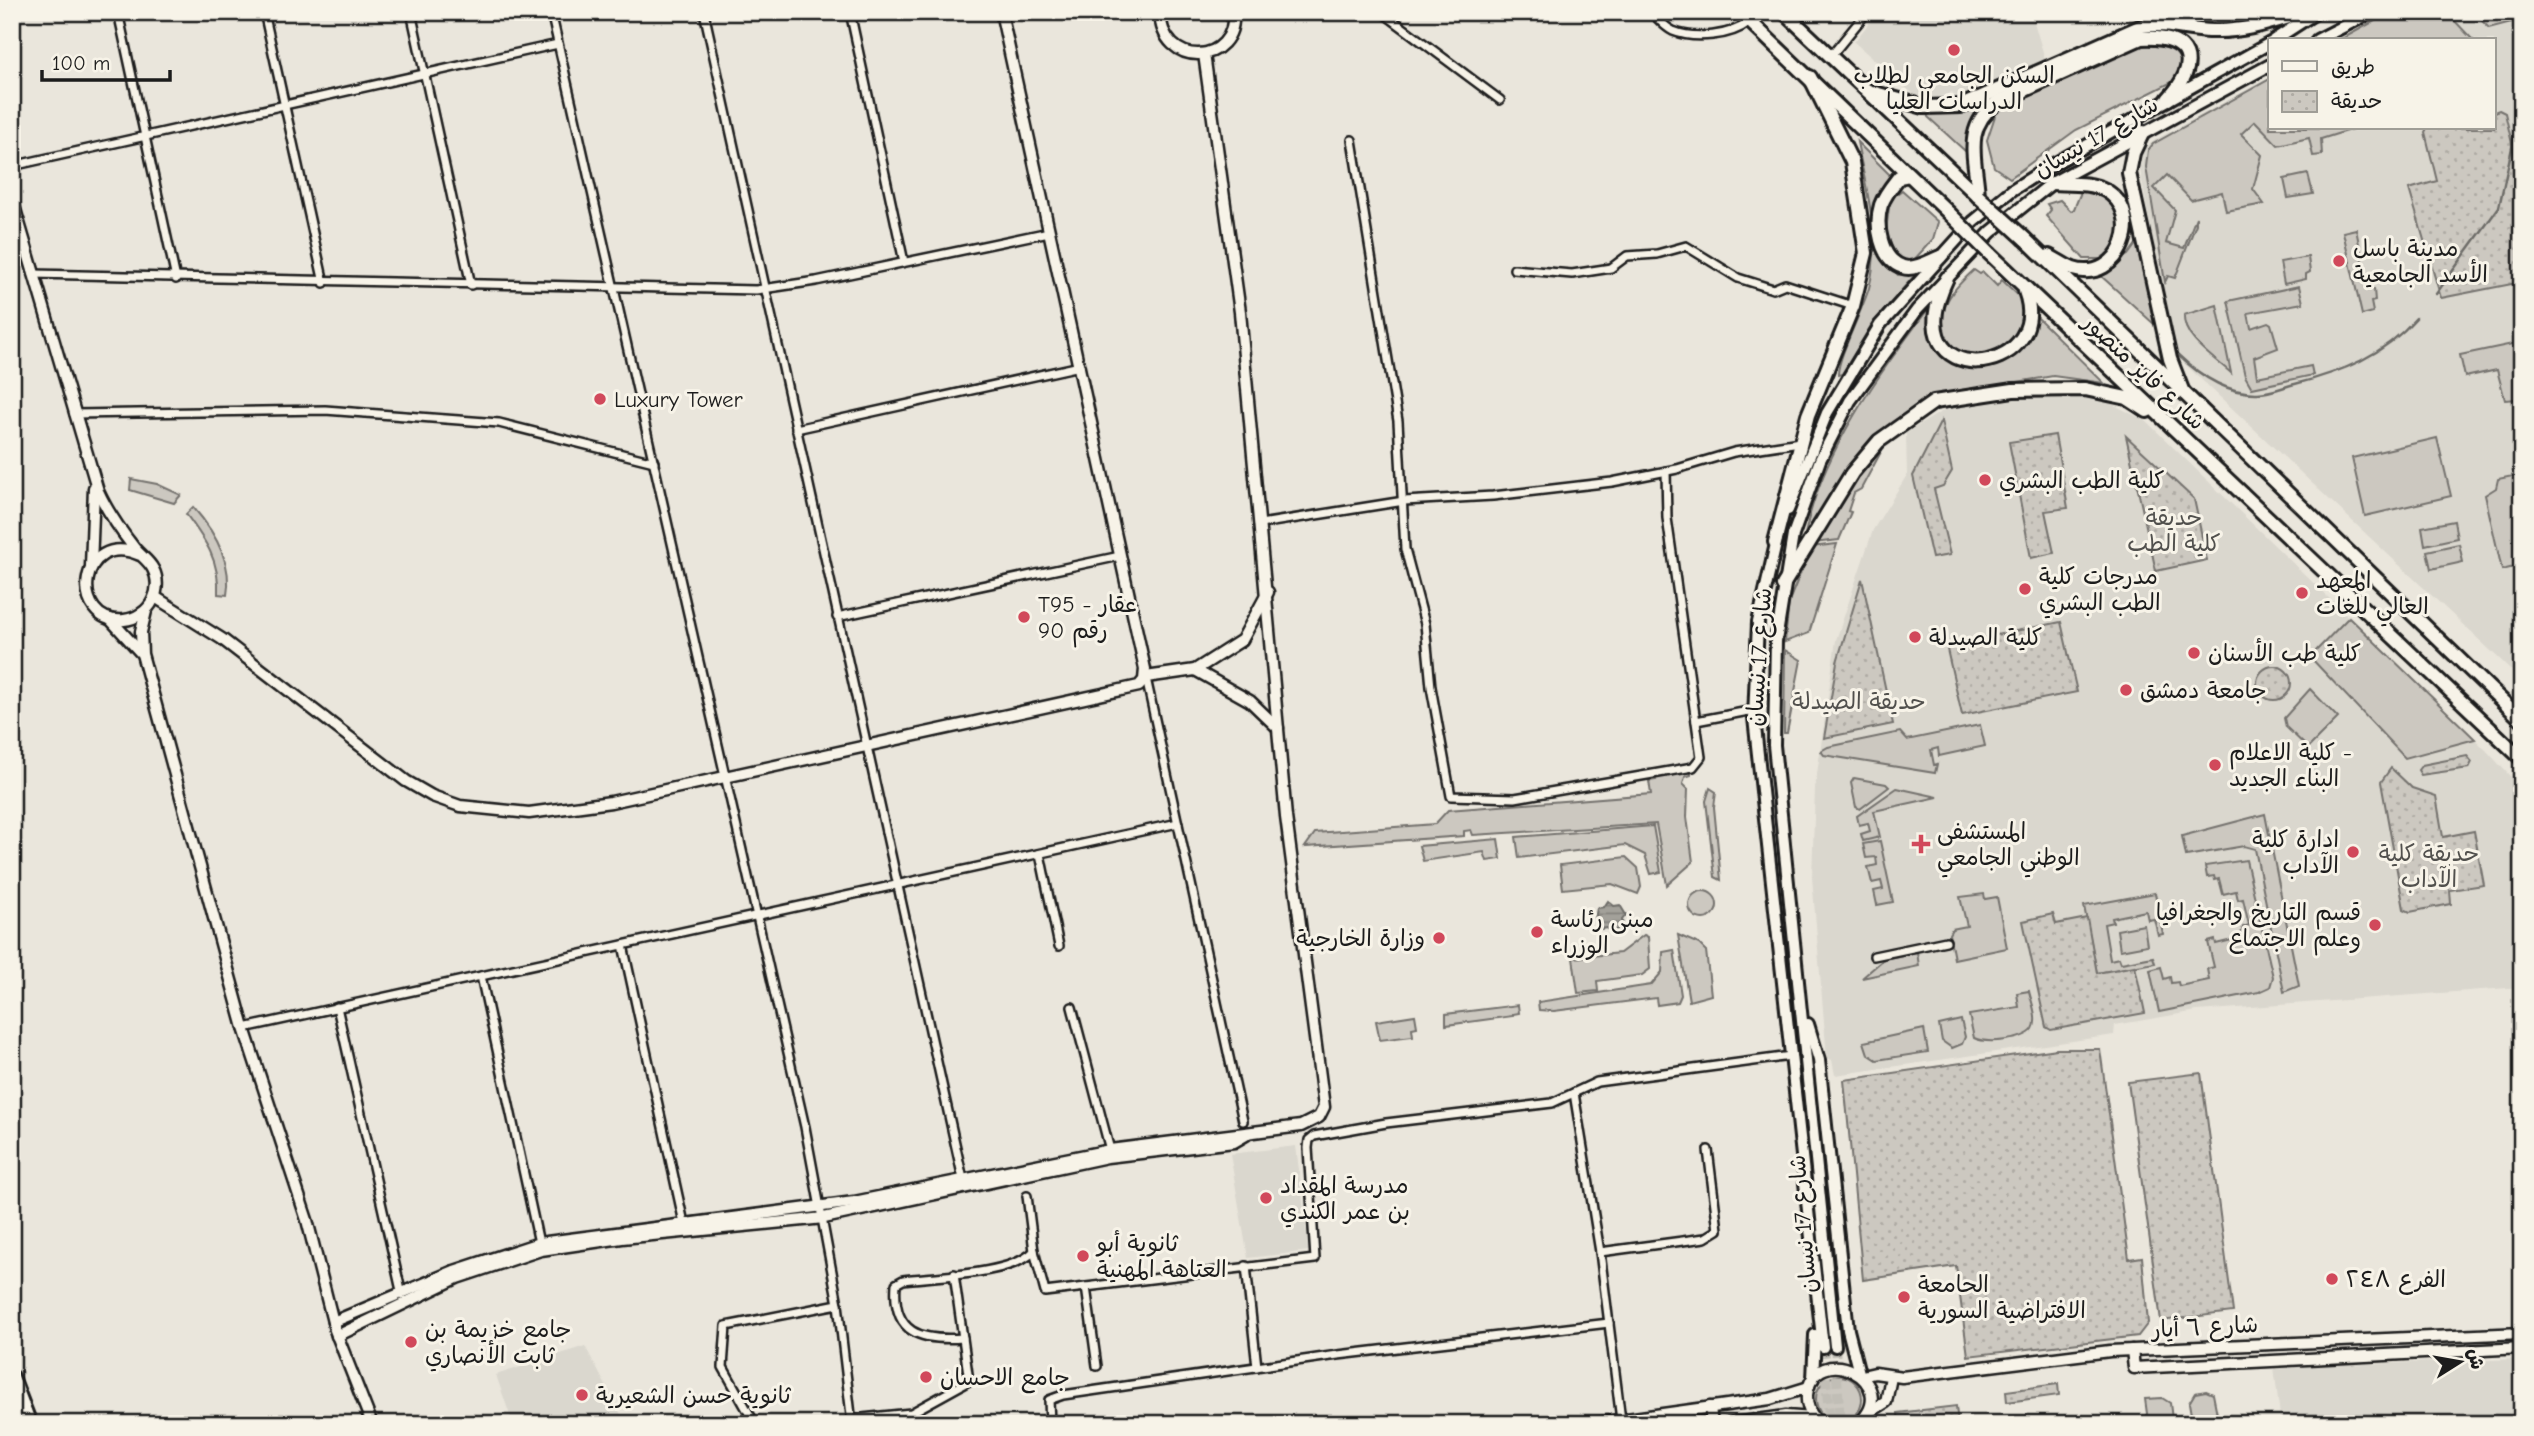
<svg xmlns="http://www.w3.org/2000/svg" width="2534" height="1436" font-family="'Comic Neue','Playpen Sans Arabic',sans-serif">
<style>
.built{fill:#dad7ce}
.grass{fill:#ccc8c0;stroke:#74726e;stroke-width:2}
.park{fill:url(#park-dots);stroke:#74726e;stroke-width:2}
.water{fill:url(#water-rules);stroke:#6d6c68;stroke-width:2}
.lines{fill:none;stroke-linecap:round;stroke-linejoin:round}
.stream{stroke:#6d6c68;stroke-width:2.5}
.primary-tunnel{stroke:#c1beb6;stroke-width:10;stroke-dasharray:10 5;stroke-linecap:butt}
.street-casing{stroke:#1c1c1c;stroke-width:12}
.secondary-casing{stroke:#1c1c1c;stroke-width:15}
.primary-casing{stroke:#1c1c1c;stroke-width:16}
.highway-casing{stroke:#1c1c1c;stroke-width:18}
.street{stroke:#f7f3e8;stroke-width:7}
.secondary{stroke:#f7f3e8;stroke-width:10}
.primary{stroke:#f7f3e8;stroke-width:10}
.highway{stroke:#f7f3e8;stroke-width:12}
.highway-bridge-casing{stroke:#1c1c1c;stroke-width:18;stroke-linecap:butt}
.highway-bridge{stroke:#f7f3e8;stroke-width:12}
.poi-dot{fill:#d1495b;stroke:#f7f3e8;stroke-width:2.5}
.labels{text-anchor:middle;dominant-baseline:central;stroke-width:6;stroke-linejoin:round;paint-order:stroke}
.poi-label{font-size:23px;fill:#1c1c1c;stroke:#f7f3e8;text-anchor:start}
.street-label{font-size:23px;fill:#1c1c1c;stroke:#f7f3e8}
.park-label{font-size:23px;fill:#51504d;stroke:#f7f3e8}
</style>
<defs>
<pattern id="park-dots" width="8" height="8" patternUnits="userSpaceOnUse" patternTransform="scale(1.75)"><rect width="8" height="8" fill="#ccc8c0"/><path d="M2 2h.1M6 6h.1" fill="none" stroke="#afaba4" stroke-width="1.8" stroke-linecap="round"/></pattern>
<pattern id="water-rules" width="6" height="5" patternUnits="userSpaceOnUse" patternTransform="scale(1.75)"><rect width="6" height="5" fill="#a3a19a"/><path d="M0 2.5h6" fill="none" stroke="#84827d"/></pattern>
</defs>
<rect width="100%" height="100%" fill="#eae6dc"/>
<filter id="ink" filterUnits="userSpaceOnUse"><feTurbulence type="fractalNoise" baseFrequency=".0143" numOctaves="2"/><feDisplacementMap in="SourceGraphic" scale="14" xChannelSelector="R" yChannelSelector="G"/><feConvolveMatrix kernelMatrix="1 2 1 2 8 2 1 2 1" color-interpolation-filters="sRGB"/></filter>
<g filter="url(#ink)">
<g class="built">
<polygon points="1878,12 2031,12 2045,59 1959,101 1952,92 1932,101 1918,98 1854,42"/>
<polygon points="2389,12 2522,12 2522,680 2172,352 2140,170 2144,149 2155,140 2270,77 2270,128 2494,128 2494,40 2338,40"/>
<polygon points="2038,395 2100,398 2146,421 2485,749 2522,789 2522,987 2197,1011 2115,1025 2114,1035 1835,1075 1832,1060 1827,1058 1812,877 1815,788 1836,640 1873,530 1907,475 1906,433 1956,403"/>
<polygon points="1296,1146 1309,1251 1248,1258 1230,1154"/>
<polygon points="585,1346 626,1424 513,1424 496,1375"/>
<polygon points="2522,1359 2522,1424 2281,1424 2274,1367"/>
</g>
<g class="grass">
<polygon points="2391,12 2455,12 2451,17 2473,40 2340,40"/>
<polygon points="2473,12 2522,12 2522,33 2519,20 2489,28"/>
<path d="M2143,45c18,1 36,1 39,22l-10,15 -96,48 -66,48 -16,-11 -7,-27 10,-30z"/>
<polygon points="2270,79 2270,128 2356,128 2321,139 2322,155 2313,156 2309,138 2278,145 2255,121 2241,134 2262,155 2253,189 2264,204 2226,211 2222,192 2191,200 2167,175 2154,188 2175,210 2166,243 2184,248 2196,217 2196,224 2175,278 2168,276 2165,282 2146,167 2148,150 2153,144"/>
<polygon points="1986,103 1979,117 1977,162 1928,117 1927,113 1967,109"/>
<path d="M1857,142l33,33 -15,34 3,44 20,22 14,-3 2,4 -42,48 -30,50 -4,1c-1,-16 25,-66 31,-87 13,-48 -3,-99 -12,-146z"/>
<polygon points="2308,174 2313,194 2288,198 2284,179"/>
<polygon points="2086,180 2113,187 2129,210 2131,232 2105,259 2084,259 2046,216 2051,210 2047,204 2060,200 2071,211 2074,209"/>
<polygon points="1902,190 1938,222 1933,239 1912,262 1896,257 1886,231 1890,199"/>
<polygon points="2356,229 2368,289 2374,289 2375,301 2371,302 2373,312 2362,315 2343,232"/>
<polygon points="2142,236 2161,320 2155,325 2100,275 2100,269 2128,255"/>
<polygon points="2308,257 2310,272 2306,274 2306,279 2284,284 2280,262"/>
<path d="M1974,270l6,4 3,-2 14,14 5,-6 20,19 3,18c-18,38 -36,50 -76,31 -15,-37 -1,-55 25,-78z"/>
<polygon points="2299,286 2303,303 2248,313 2251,328 2268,322 2271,324 2278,348 2254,357 2257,377 2311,366 2313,375 2252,388 2245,376 2228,301"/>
<path d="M1931,305c-6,84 81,80 105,11l68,67 -51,-7 -118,20 -59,42 -68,97 -3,-1c17,-84 75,-161 126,-229z"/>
<path d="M2217,305l14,68c-15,-14 -49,-34 -47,-58z"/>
<polygon points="2522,342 2522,396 2518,399 2505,400 2497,370 2465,377 2460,355"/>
<polygon points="2437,438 2451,496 2365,516 2352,458"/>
<polygon points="1880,447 1882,450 1861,489 1854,493 1848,511 1851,512 1839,540 1813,543 1849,484"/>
<polygon points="2522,474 2522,565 2502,570 2485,495 2496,488 2498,479"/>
<polygon points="131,479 157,484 181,495 174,503 130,490"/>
<path d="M193,507c21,24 40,55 34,88l-9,-1c2,-34 -13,-54 -32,-80z"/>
<polygon points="2454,521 2457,538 2425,545 2422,527"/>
<polygon points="1837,544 1809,633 1785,642 1789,601 1811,547"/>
<polygon points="2459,544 2463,562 2431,569 2427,551"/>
<polygon points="2349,617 2475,739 2405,758 2310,657"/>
<polygon points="1785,650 1801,660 1787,733 1784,733"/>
<polygon points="2310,689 2338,718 2308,748 2286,727 2284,718"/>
<polygon points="1980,725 1985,746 1939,756 1938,748 1931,750 1934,765 1937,764 1935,773 1824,755 1821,751 1828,747 1900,732 1907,740"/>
<polygon points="1691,770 1691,775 1685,777 1683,784 1688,789 1687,817 1693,862 1667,885 1656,824 1473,835 1471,830 1464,831 1464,836 1305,847 1315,833 1435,824 1448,810 1651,794 1649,781 1656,780 1655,775"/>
<polygon points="1854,778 1886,784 1889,787 1860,809 1856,807 1851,783"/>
<polygon points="1710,788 1716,792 1714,807 1721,880 1715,877 1706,801"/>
<polygon points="1897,788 1938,797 1874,811 1880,837 1863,841 1861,834 1870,831 1868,823 1859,825 1857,816"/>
<polygon points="2265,814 2299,986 2284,992 2255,849 2244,846 2186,856 2182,836"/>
<polygon points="1653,826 1661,872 1651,874 1645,855 1625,845 1519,858 1516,837"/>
<polygon points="1498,839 1501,859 1487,861 1484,852 1423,861 1419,846"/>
<polygon points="1880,841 1893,902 1877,905 1874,891 1883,889 1881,881 1872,883 1868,867 1877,865 1876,857 1866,858 1863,844"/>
<polygon points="1626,857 1638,868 1641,887 1638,894 1612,884 1563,889 1560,865"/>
<polygon points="2246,860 2273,977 2270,987 2259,992 2159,1012 2150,970 2161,967 2164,979 2170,977 2171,983 2178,982 2179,986 2209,980 2207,969 2214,967 2208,942 2215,940 2216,944 2240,938 2243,927 2249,925 2243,899 2238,900 2236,891 2223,894 2219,879 2215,880 2214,876 2207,877 2205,866"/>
<circle cx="1703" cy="905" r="14"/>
<polygon points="2155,893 2163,934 2158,935 2154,919 2148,920 2146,911 2112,918 2113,922 2104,924 2110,960 2119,958 2121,963 2153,957 2155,963 2097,973 2084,906"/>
<polygon points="1984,894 1985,899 1997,897 2007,948 1954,959 1949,934 1952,929 1967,926 1960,897"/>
<polygon points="2144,925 2147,945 2120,950 2117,930"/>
<polygon points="1644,935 1648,937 1650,969 1642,975 1597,981 1598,991 1578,993 1573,958 1620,953"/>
<polygon points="1678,935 1699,944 1706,951 1711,995 1689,1001"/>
<polygon points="1674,950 1681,995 1678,1002 1657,1005 1656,998 1554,1011 1539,1010 1538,1002 1651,985 1662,972 1663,952"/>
<polygon points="1917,952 1919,966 1862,978 1884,959"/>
<path d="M2029,991c2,10 10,28 4,38 -9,12 -47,15 -59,9l-5,-23 50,-8 -2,-14z"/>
<polygon points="1518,1005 1519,1013 1513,1014 1513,1016 1446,1025 1446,1014"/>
<polygon points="1415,1015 1417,1027 1412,1028 1413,1036 1380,1040 1376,1021"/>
<polygon points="1961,1020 1965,1037 1962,1044 1952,1048 1942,1041 1939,1025"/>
<polygon points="1924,1029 1928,1052 1877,1060 1868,1054 1864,1042"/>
<circle cx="1839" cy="1399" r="23"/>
<polygon points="2206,1391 2213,1394 2217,1414 2192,1420 2189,1403 2195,1393"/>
<polygon points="2162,1398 2170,1403 2172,1419 2148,1421 2145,1399"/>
</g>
<g class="park">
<polygon points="2499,110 2505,113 2522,187 2522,282 2441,298 2409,189 2437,181 2425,132 2427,128 2494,128 2494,112"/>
<polygon points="1941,421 1952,471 1943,486 1934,489 1950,555 1932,558 1913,476"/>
<polygon points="2055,435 2068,508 2045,511 2054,553 2031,558 2009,442"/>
<polygon points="2126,436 2194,499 2207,560 2156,571"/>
<polygon points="1862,579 1893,724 1824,738 1837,662"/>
<polygon points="2061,622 2077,692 1962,715 1946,645"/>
<circle cx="2274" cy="683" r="17"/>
<polygon points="2467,756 2472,762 2469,768 2421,775 2418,770 2422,765"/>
<polygon points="2391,768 2412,788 2436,796 2443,837 2474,831 2484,885 2450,890 2451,904 2410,912 2404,909 2381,782"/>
<polygon points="2053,914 2056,924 2087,918 2097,973 2135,966 2145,1013 2051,1030 2046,1027 2023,921"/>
<polygon points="2057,1049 2100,1049 2129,1259 2142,1257 2148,1323 2138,1336 1968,1356 1956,1266 1863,1280 1844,1080"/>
<polygon points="2201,1073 2233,1312 2161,1321 2128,1082"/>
<polygon points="2058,1384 2059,1395 2007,1402 2006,1391"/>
<polygon points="1956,1406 1958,1424 1899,1424 1898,1413"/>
</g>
<polygon class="water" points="1608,901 1614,906 1620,905 1626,915 1622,920 1623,927 1612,932 1607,928 1601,929 1595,920 1597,908 1604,907"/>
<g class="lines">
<g class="stream">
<polyline points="2521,109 2522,106"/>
<polyline points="2436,294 2499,207 2515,134"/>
<path d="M2177,354c22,21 49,40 81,39 12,0 25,-6 37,-9 47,-12 88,-28 121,-66"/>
</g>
<g class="primary-tunnel">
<polyline points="2327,33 2353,12"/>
<polyline points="1835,1346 1840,1424"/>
<polyline points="1823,1347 1830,1424"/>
</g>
<g class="street-casing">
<g id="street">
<polyline points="118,12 176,279"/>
<polyline points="264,12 324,283"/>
<polyline points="411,12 471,285"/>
<polyline points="551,12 805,1127 838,1304 852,1424"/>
<polyline points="704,12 963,1179"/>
<polyline points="850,12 904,262"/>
<polyline points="1382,12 1500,100"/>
<path d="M1651,12c7,6 13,15 22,19 22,9 58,5 76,-9"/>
<polyline points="1831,56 1867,12"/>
<polyline points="1352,140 1398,421 1405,549 1425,624 1431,687 1451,796 1515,798 1693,767 1701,757 1667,518 1666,471"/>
<polyline points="12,166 558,44"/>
<polyline points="1514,269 1572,274 1611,268 1627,256 1657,254 1686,246 1738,278 1773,289 1785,284 1853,306"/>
<polyline points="33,274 756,290 816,281 1049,232"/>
<polyline points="74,414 325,410 499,423 654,462"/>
<polyline points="796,429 1080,366"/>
<polyline points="1260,524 1404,501 1493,496 1612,482 1677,469 1734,452 1800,442"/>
<polyline points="837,617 1120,556"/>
<polyline points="1146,678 1243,1121"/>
<polyline points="1696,721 1754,710"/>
<polyline points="1040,854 1059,946"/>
<polyline points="623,945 684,1223"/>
<polyline points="1874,956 1946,941"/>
<polyline points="481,976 539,1243"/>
<polyline points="337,1007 402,1295"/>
<polyline points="1072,1007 1110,1150"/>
<polyline points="244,1028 1178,823"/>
<polyline points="1574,1093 1600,1252 1621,1420"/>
<polyline points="1027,1196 1034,1251 1045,1292 1315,1259 1308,1148 1309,1140 1314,1136 1386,1123 1552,1103 1597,1082 1791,1056"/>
<polyline points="1600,1252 1705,1238 1718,1230 1708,1150"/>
<polyline points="1246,1266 1257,1367"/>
<polyline points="1086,1287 1097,1366"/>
<path d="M963,1338c-42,3 -71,-4 -67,-54l7,-4c31,-4 110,-5 131,-29"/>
<polyline points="852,1419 911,1413 969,1381 954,1274"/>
<polyline points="755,1424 723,1367 726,1326 838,1304"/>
<polyline points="1050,1424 1049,1400 1063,1395 1338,1355 1609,1323"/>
</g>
</g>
<g class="secondary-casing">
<g id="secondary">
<path d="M1160,12c1,58 78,54 73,0"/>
<path d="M12,199l86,292c10,22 22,39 37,58 6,7 14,12 18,20 5,9 5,21 0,31 -5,11 -17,19 -29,20 -56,5 -46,-92 16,-65"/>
<polyline points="91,566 94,488"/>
<polyline points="155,597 222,639 406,781 432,796 460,806 529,813 611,802 1139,686 1144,680 1145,669 1001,12"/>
<polyline points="146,611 141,632 142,654 244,1028 307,1220 335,1330 372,1424"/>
<polyline points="110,619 140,652"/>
<polyline points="1195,670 1250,701 1278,728"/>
<polyline points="1146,677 1195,670 1242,640 1268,592"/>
<polyline points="333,1322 454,1271 539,1243 854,1202 1110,1150 1301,1126 1319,1117 1324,1107 1286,817 1240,312 1204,54"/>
<polyline points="337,1336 457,1278 541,1250 622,1238 824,1218 1107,1157 1234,1142 1246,1135"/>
<polyline points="2132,1350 2134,1368 2522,1348"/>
<polyline points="1862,1376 1875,1373 1902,1377 2110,1351 2522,1333"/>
<polyline points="1710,1407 1712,1424"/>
<polyline points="1867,1414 1886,1402 1891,1377"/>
<polyline points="1591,1424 1770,1399 1809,1387"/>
<polyline points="1728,1424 1786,1416 1813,1418"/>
<path d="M1820,1424c-9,-8 -14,-18 -13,-29 7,-59 99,-13 51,29"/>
</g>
</g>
<g class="primary-casing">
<g id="primary">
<polyline points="2274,40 2317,12"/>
<polyline points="2317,40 2372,12"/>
<polyline points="1788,510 1827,413 1880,325 1973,222 2012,190 2050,166 2270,43"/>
<polyline points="1778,535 1758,622 1754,718 1823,1347"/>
<polyline points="1808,1024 1819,1060 1848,1330 1859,1373"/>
<polyline points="1835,1346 1774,745 1776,641 1793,535 1820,460 1850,401 1917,310 1991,232 2052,183 2270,65"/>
<polyline points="1813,1379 1815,1335"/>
<polyline points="1816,1420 1817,1424"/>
<polyline points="1860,1424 1862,1421"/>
</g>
</g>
<g class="highway-casing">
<g id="highway">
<polyline points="1740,12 1950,214"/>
<polyline points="1784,12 1978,196"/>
<path d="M1868,91l56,16 37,-1 181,-80c25,-4 47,5 71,5 33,1 61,-10 92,-19"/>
<polyline points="2143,132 2133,153 2129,173 2170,359 2182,390"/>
<path d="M1909,175l-10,2c-7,9 -14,17 -18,28 -6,19 -1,55 22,62 11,4 27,-6 37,-10"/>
<path d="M1978,196c-2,-37 -16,-67 18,-93l145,-65c52,-3 60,26 27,61"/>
<polyline points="2025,239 2522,720"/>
<polyline points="1990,254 2522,759"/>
<path d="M2049,256c8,4 16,10 24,13 47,15 74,-55 32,-79 -15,-8 -37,-6 -53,-7"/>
<path d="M1947,278c-56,118 110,100 78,13"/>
<polyline points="1775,542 1808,415 1853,306 1866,253 1852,162 1810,77"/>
<polyline points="1783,585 1852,473 1879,441 1934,402 2013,390 2085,389 2127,398 2147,411"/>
<polyline points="12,1377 30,1424"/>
<polyline points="12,1410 16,1424"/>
</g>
</g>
<use href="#street" class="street"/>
<use href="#secondary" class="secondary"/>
<use href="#primary" class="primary"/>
<use href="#highway" class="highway"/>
<g class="highway-bridge-casing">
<g id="highway-bridge">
<polyline points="1978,196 2025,239"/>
<polyline points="1950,214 1990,254"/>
</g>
</g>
<use href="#highway-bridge" class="highway-bridge"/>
</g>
</g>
<g class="poi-dot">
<circle cx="1954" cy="50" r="7"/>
<circle cx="2339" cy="261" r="7"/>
<circle cx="600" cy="399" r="7"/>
<circle cx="1985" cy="480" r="7"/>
<circle cx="2025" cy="589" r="7"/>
<circle cx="2302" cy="593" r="7"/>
<circle cx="1024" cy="617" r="7"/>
<circle cx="1915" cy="637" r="7"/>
<circle cx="2194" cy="653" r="7"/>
<circle cx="2126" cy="690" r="7"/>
<circle cx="2215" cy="765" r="7"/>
<path d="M1917.5 833.5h7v7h7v7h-7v7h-7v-7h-7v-7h7z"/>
<circle cx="2353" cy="852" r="7"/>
<circle cx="2375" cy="925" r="7"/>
<circle cx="1537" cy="932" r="7"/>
<circle cx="1439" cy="938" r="7"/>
<circle cx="1266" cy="1198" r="7"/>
<circle cx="1083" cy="1256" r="7"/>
<circle cx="2332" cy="1279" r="7"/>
<circle cx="1904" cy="1297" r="7"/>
<circle cx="411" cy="1342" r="7"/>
<circle cx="926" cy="1377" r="7"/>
<circle cx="582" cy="1395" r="7"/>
</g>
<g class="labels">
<g class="poi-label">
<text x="1954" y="75" text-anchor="middle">السكن الجامعي لطلاب<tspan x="1954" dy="26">الدراسات العليا</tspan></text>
<text x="2353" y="248">مدينة باسل<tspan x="2353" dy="26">الأسد الجامعية</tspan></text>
<text x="614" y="399">Luxury Tower</text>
<text x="1999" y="480">كلية الطب البشري</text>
<text x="2039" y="576">مدرجات كلية<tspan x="2039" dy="26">الطب البشري</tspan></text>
<text x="2316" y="580">المعهد<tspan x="2316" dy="26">العالي للغات</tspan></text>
<text x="1038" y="604">T95 - عقار<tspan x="1038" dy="26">رقم 90</tspan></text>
<text x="1929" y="637">كلية الصيدلة</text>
<text x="2208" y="653">كلية طب الأسنان</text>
<text x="2140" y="690">جامعة دمشق</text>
<text x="2229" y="752">كلية الاعلام -<tspan x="2229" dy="26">البناء الجديد</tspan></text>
<text x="1937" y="831">المستشفى<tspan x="1937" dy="26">الوطني الجامعي</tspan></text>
<text x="2339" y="839" text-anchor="end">ادارة كلية<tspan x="2339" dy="26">الآداب</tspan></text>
<text x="2361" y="912" text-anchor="end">قسم التاريخ والجغرافيا<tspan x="2361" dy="26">وعلم الاجتماع</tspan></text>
<text x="1551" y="919">مبنى رئاسة<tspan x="1551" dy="26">الوزراء</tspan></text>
<text x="1425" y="938" text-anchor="end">وزارة الخارجية</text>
<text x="1280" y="1185">مدرسة المقداد<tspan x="1280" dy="26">بن عمر الكندي</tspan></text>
<text x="1097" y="1243">ثانوية أبو<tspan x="1097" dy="26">العتاهة المهنية</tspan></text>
<text x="2346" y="1279">الفرع ٢٤٨</text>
<text x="1918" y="1284">الحامعة<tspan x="1918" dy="26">الافتراضية السورية</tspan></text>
<text x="425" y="1329">جامع خزيمة بن<tspan x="425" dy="26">ثابت الأنصاري</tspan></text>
<text x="940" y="1377">جامع الاحسان</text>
<text x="596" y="1395">ثانوية حسن الشعيرية</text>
</g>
<g class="street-label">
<text transform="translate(2096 137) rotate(-30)">شارع 17 نيسان</text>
<text transform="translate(2144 372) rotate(43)">شارع فايز منصور</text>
<text transform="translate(1759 657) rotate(-86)">شارع 17 نيسان</text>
<text transform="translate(1803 1224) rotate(-95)">شارع 17 نيسان</text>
<text transform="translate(2205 1327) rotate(-3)">شارع ٦ أيار</text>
</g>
<g class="park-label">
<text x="2174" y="517">حديقة<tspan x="2174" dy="26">كلية الطب</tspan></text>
<text x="1859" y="701">حديقة الصيدلة</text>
<text x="2429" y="853">حديقة كلية<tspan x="2429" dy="26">الآداب</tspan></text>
</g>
</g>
<rect width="2534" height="1436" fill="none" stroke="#f7f3e8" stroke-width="42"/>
<rect x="21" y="21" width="2492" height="1394" fill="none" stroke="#1c1c1c" stroke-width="2.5" filter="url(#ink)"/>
<rect x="2268" y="38" width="228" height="91" fill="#f7f3e8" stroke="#9f9d96" stroke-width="2"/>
<rect x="2282" y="61" width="35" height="10" fill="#f7f3e8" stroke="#9f9d96" stroke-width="2"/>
<text x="2331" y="74" font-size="21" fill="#1c1c1c">طريق</text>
<rect x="2282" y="91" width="35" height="21" fill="url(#park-dots)" stroke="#9f9d96" stroke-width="2"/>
<text x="2331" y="108" font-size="21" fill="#1c1c1c">حديقة</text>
<g transform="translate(2460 1362) rotate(79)" stroke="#f7f3e8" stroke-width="5" paint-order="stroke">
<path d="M0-5L12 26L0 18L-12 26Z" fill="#1c1c1c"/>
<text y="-10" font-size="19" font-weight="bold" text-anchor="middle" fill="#1c1c1c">ش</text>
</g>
<path d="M42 70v10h128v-10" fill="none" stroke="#1c1c1c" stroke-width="3.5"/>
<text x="52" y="70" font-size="21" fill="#1c1c1c" stroke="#f7f3e8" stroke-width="5" paint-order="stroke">100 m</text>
</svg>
